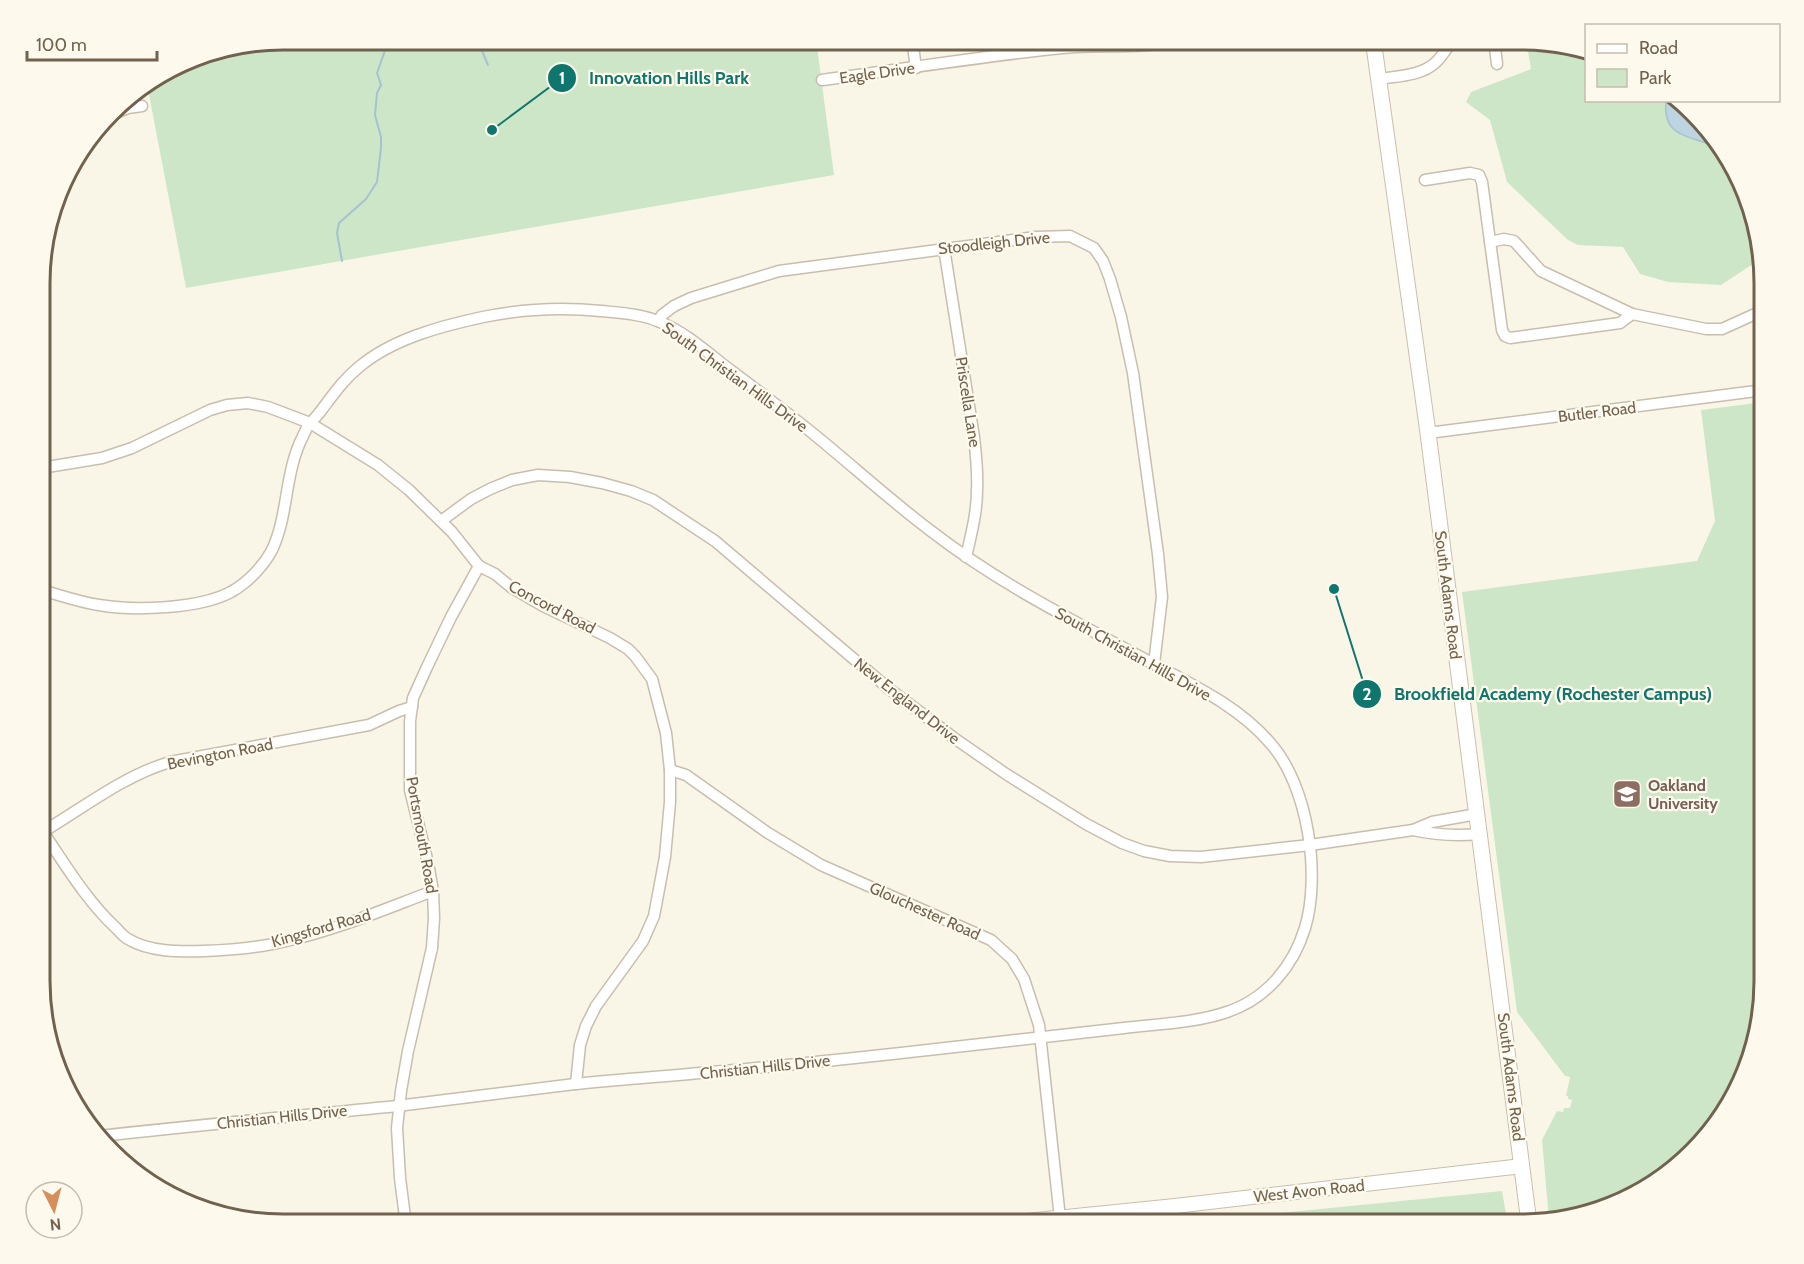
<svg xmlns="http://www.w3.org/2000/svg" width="1804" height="1264" font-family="Cabin,sans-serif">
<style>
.green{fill:#cde6c7}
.water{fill:#bed5e1;stroke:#a5c2d2;stroke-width:1.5}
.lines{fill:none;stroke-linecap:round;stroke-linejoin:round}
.stream{stroke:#a5c2d2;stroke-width:2}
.minor-casing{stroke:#c8bead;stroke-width:13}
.tertiary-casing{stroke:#c8bead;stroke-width:16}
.secondary-casing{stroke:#cbbfaa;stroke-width:17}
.minor{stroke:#fff;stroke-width:10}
.tertiary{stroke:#fff;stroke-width:14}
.secondary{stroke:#fff;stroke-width:15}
.labels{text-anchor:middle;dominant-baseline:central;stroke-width:4.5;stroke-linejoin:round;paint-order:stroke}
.street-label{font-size:16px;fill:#71624f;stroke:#fdfaed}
.education-label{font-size:16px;font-weight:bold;fill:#785e54;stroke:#fdfaed;text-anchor:start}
.rim{fill:none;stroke:#71624f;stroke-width:3}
.leader{fill:none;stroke:#0f766e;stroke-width:2}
.callout-dot{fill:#0f766e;stroke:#fdfaed;stroke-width:2}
.mark-label{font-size:18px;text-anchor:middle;font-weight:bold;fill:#fff}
.callout-label{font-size:18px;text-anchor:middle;font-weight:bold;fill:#0f766e;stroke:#fdfaed;stroke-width:4.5;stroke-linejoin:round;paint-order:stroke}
</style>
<rect width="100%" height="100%" fill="#faf6e7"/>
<g class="green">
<polygon points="283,39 816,39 834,175 186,288 147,84 190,57"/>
<polygon points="1526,40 1537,40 1586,49 1586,100 1679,101 1740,174 1762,258 1721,285 1668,282 1640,274 1623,247 1578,245 1568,240 1507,182 1490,120 1466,102 1471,92 1531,69"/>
<polygon points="1764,402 1764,997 1752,1060 1715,1129 1630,1200 1549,1219 1542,1140 1557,1111 1563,1112 1564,1108 1570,1108 1572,1100 1568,1099 1568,1096 1566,1096 1570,1077 1565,1076 1517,1012 1462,592 1697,561 1715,521 1701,410"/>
<polygon points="1502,1191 1508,1225 1159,1225"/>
</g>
<path class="water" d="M1666,101h13l7,11 7,5 25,31c-25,-13 -56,-8 -52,-47z"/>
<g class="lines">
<g class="stream">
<polyline points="477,39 488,65"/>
<polyline points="342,261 337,233 339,223 366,199 377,182 381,148 381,137 375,115 377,93 381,85 377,73 389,39"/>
</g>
<g class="minor-casing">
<g id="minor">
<polyline points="912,39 916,68"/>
<polyline points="1494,39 1497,64"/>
<path d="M1379,79c18,-3 42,-3 56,-16 7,-6 13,-16 18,-24"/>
<path d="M822,80c81,-11 161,-24 241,-32 40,-4 80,2 119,-9"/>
<polyline points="109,116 128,108 142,106"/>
<polyline points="1425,180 1470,173 1479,175 1482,182 1502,330 1505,336 1510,338 1620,323 1632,314"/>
<polyline points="1490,242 1504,239 1514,241 1541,271 1632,314 1706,329 1722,329 1764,310"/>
<path d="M944,248l30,189c2,17 4,35 3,53 0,23 -6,45 -11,67"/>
<polyline points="658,321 662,315 674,306 691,298 779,271 1036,237 1070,236 1094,248 1103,261 1110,279 1121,317 1133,373 1158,554 1162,597 1154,664"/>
<polyline points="1763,390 1762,369 1764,349"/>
<polyline points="1428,433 1764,390"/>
<polyline points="41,468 102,458 132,448 210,410 227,405 248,403 268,407 310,423 378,465 409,490 452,532 479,566 495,574 512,588 543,606 610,638 628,649 635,656 652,679 666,733 670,770 670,802 665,857 654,916 643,941 596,1006 586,1026 580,1045 576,1084"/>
<polyline points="41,514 42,524 41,561"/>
<polyline points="441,521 471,499 490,489 512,480 538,475 570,477 602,483 631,491 653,500 715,541 888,688 954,738 1006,774 1086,824 1122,843 1144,851 1170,856 1201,857 1310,845 1413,830 1432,822 1477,814"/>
<path d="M41,590c19,5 38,12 58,15 35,6 100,4 132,-13 16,-9 32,-25 41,-42 17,-36 12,-77 31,-114 11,-23 2,-5 17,-24 13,-17 23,-32 39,-45 33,-28 82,-41 124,-50 39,-8 78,-10 118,-6 19,2 41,3 59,11 27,11 50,33 73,50 28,21 56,42 83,64 38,31 75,65 115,95 67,52 143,90 217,130 43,23 91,45 123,83 37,42 50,131 34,184 -12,39 -39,71 -78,84 -32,11 -70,12 -103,16 -74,8 -148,16 -223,25 -64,7 -128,14 -192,19 -45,5 -90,7 -134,12 -59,7 -119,15 -178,22 -99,10 -198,19 -297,30"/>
<polyline points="670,770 686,775 768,833 821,865 991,940 1012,959 1024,979 1039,1025 1060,1218"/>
<path d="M1413,830c22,5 43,6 66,4"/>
<path d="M43,832c22,32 43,68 72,95 4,4 8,9 13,12 21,13 52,13 76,12 27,-1 55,-3 82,-10 50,-11 99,-32 147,-50"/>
<path d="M41,833c42,-25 82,-57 129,-71l199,-37 30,-14 13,-4"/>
<polyline points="406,1225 400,1178 397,1128 401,1091 408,1051 432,948 434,918 433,891 428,863 410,790 410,721 413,698 427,667 451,617 479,566"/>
</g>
</g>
<g class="tertiary-casing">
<polyline id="tertiary" points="988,1225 1175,1206 1522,1166"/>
</g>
<g class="secondary-casing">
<polyline id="secondary" points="1373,39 1428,433 1529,1223"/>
</g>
<use href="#minor" class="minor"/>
<use href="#tertiary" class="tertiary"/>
<use href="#secondary" class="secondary"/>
</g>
<defs>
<g id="university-square" transform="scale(1.5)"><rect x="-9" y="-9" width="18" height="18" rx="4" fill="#8d6e63" stroke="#fdfaed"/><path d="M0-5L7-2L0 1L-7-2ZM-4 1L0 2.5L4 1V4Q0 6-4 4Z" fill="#fff"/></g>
</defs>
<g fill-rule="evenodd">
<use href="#university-square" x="1627" y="794"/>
</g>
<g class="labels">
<g class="street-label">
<text transform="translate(877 73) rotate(-8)">Eagle Drive</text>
<text transform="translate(994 243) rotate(-6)">Stoodleigh Drive</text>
<text transform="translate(735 377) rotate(36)">South Christian Hills Drive</text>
<text transform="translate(968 402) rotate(81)">Priscella Lane</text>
<text transform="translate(1597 412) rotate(-7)">Butler Road</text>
<text transform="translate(1448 595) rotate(83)">South Adams Road</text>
<text transform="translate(552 607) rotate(28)">Concord Road</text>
<text transform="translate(1133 654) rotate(29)">South Christian Hills Drive</text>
<text transform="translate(907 701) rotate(38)">New England Drive</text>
<text transform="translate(220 754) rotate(-11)">Bevington Road</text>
<text transform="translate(422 835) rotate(80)">Portsmouth Road</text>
<text transform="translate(925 911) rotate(24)">Glouchester Road</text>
<text transform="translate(321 928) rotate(-16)">Kingsford Road</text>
<text transform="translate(765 1067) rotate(-6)">Christian Hills Drive</text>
<text transform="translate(1511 1077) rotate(83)">South Adams Road</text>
<text transform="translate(282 1117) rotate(-6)">Christian Hills Drive</text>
<text transform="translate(1309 1191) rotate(-6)">West Avon Road</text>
</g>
<g class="education-label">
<text x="1648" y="785">Oakland<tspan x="1648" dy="18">University</tspan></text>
</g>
</g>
<path d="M0 0H1804V1264H0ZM283 50H1521A233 233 0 0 1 1754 283V981A233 233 0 0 1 1521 1214H283A233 233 0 0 1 50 981V283A233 233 0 0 1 283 50Z" fill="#fdfaed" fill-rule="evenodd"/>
<path class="rim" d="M283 50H1521A233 233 0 0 1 1754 283V981A233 233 0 0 1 1521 1214H283A233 233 0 0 1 50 981V283A233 233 0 0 1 283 50Z"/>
<path class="leader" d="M492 130L562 78M1334 589L1367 694"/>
<g class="callout-dot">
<circle cx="492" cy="130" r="6"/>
<circle cx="1334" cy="589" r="6"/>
<circle cx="562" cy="78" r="15"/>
<circle cx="1367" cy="694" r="15"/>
</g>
<g class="mark-label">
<text x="562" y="84">1</text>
<text x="1367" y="700">2</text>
</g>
<g class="callout-label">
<text x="669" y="84">Innovation Hills Park</text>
<text x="1553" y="700">Brookfield Academy (Rochester Campus)</text>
</g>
<rect x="1585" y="24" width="195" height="78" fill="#fdfaed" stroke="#c5bdae" stroke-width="1.5"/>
<rect x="1597" y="44" width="30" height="9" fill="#ffffff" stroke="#c5bdae" stroke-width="1.5"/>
<text x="1639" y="54" font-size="18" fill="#71624f">Road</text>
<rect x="1597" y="69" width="30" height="18" fill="#cde6c7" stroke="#c5bdae" stroke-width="1.5"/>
<text x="1639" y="84" font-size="18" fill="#71624f">Park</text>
<g transform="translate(54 1210) rotate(174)"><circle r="28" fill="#fdfaed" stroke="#c5bdae" stroke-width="1.5"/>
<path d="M0-4.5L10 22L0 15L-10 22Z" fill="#d68f5b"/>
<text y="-9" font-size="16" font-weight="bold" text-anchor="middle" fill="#71624f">N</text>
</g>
<path d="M27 51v9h130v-9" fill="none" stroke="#71624f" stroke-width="3"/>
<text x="36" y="51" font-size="18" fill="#71624f" stroke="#fdfaed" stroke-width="4.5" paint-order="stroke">100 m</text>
</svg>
